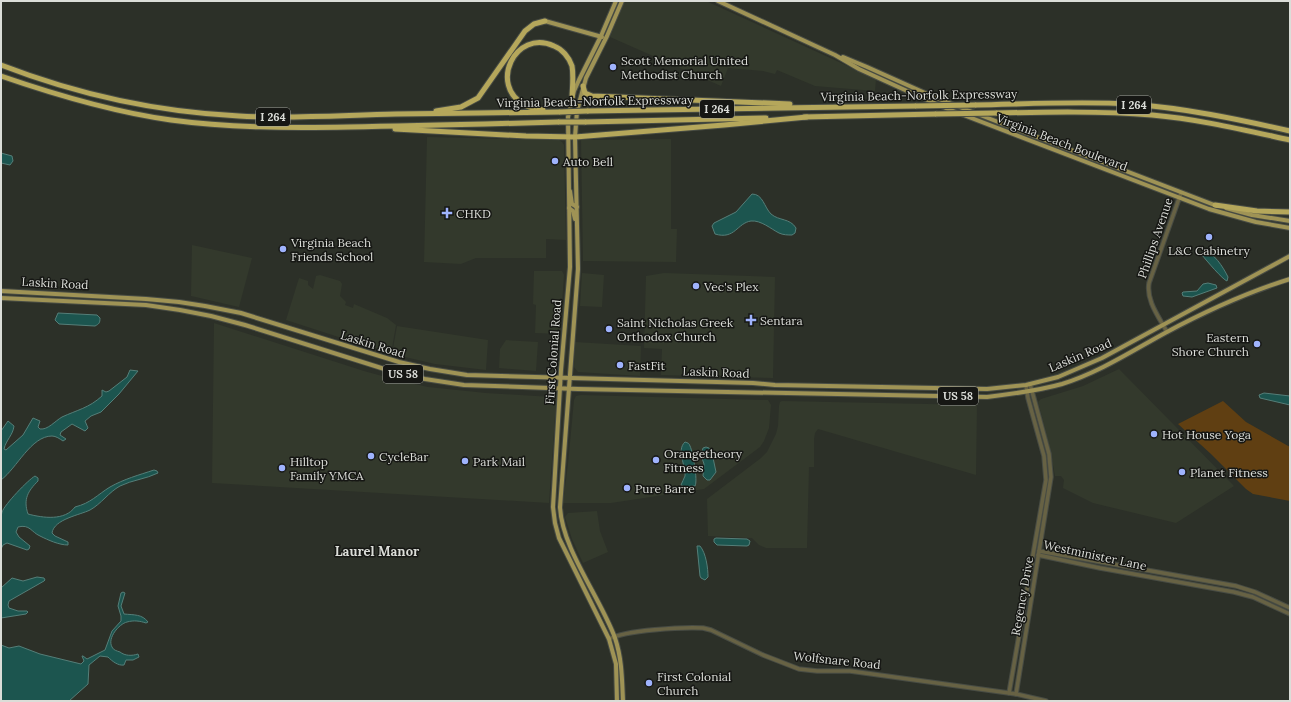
<svg xmlns="http://www.w3.org/2000/svg" width="1291" height="702" font-family="Lora,serif">
<style>
.built{fill:#33392c}
.green{fill:#603f12}
.water{fill:#1c554f;stroke:#557e78}
.lines{fill:none;stroke-linecap:round;stroke-linejoin:round}
.minor-casing{stroke:#484c44;stroke-width:5.5}
.major-casing{stroke:#484c44;stroke-width:6}
.highway-casing{stroke:#484c44;stroke-width:7}
.minor{stroke:#676244;stroke-width:3.5}
.major{stroke:#9f9355;stroke-width:4}
.highway{stroke:#b5a75b;stroke-width:5}
.highway-bridge-casing{stroke:#484c44;stroke-width:7;stroke-linecap:butt}
.highway-bridge{stroke:#b5a75b;stroke-width:5}
.poi-dot{fill:#9fb3fd;stroke:#161714;stroke-width:1.5}
.labels{text-anchor:middle;dominant-baseline:central;stroke-width:3;stroke-linejoin:round;paint-order:stroke}
.shield{fill:#161714;stroke:#a0a29d;stroke-width:1}
.shield-label{font-size:11px;font-weight:bold;fill:#dbddd8}
.poi-label{font-size:12px;fill:#dbddd8;stroke:#161714;text-anchor:start}
.street-label{font-size:12px;fill:#dbddd8;stroke:#161714}
.neighbourhood-label{font-size:13px;font-weight:bold;fill:#dbddd8;stroke:#161714}
</style>
<rect width="100%" height="100%" fill="#2c3028"/>
<g class="built">
<polygon points="625,1 706,1 876,79 875,91 815,86 777,70 775,74 763,71 728,68 721,86 610,37"/>
<polygon points="427,137 559,140 562,142 564,145 566,240 546,239 546,258 476,258 461,264 424,262"/>
<polygon points="671,139 671,229 677,229 676,262 583,261 581,140"/>
<polygon points="192,245 252,258 239,307 191,296"/>
<polygon points="534,271 562,271 564,275 560,334 535,333 536,305 533,304"/>
<polygon points="582,273 604,275 602,307 580,306"/>
<polygon points="664,273 775,277 773,378 661,375 662,349 644,348 646,276"/>
<polygon points="320,275 340,281 342,284 340,296 346,302 345,305 353,308 354,304 387,318 396,325 391,354 286,320 299,278 308,281 308,285 313,289 316,276"/>
<polygon points="214,323 364,371 393,379 428,387 486,393 552,397 556,400 556,402 549,503 212,483"/>
<polygon points="397,326 488,340 486,370 435,364 392,354"/>
<polygon points="506,340 538,342 536,371 499,368 500,349"/>
<polygon points="575,342 641,346 640,376 578,372 574,367"/>
<polygon points="1119,369 1234,486 1176,523 1093,503 1063,488 1064,480 1061,476 1055,476 1050,449 1038,402 1041,399 1083,386"/>
<polygon points="581,395 768,400 771,405 769,428 764,441 760,447 704,489 611,503 563,503 568,464 574,400 576,396"/>
<polygon points="782,401 977,405 976,475 818,429 815,433 814,439 814,467 809,467 807,548 766,548 759,545 752,538 708,536 707,499 761,458 767,452 776,434 778,426 779,406 780,402"/>
<polygon points="597,511 600,531 608,552 583,563 572,539 565,517 568,513"/>
</g>
<polygon class="green" points="1223,401 1246,422 1290,447 1290,501 1253,494 1246,489 1211,454 1178,424"/>
<g class="water">
<polygon points="1,153 12,156 13,161 10,165 1,163"/>
<path d="M752,194c11,0 12,13 19,20 8,7 19,4 25,14l-1,5 -3,2c-4,0 -9,0 -13,-2 -8,-4 -18,-13 -28,-12 -14,2 -16,19 -36,13l-3,-8 2,-3 22,-11z"/>
<path d="M1203,251c11,1 20,16 25,26l-1,4c-4,-1 -21,-21 -25,-26z"/>
<polygon points="1208,283 1216,285 1217,288 1192,297 1183,296 1182,293 1183,292 1197,291 1203,284"/>
<path d="M58,313l39,2 3,3c0,5 -1,6 -5,8l-36,-2 -4,-4z"/>
<path d="M130,370l8,1 -19,23 -18,18 -10,4 -6,5 3,7 -3,3 -13,-7 -11,8 -1,3 6,4 -3,2c-3,-2 -7,-5 -11,-5 -21,0 -35,32 -51,44v-49l7,-10 6,5c-1,9 -8,14 -10,23l2,1 17,-15 10,-17 7,3 -2,6 2,2c8,1 15,-8 22,-12 15,-7 27,-9 40,-21v-6l4,2 3,-1 18,-14z"/>
<polygon points="1264,393 1290,396 1290,405 1260,398 1259,395"/>
<path d="M685,442c3,1 4,1 5,4 3,6 8,35 5,40l-10,1 -4,-2c1,-3 3,-6 4,-9 1,-10 -9,-26 0,-34z"/>
<polygon points="706,447 709,448 712,453 716,472 710,480 707,480 703,476 704,464 701,455 703,448"/>
<path d="M154,470l3,1 1,2c-12,6 -26,7 -38,13 -11,6 -19,18 -30,24 -10,5 -36,9 -38,23l3,3 13,6v3c-9,0 -20,-5 -28,-9 -9,-4 -10,-12 -22,-9l-2,5 3,5 11,9 -1,3 -2,1 -20,-7 -4,2 -2,4c0,-7 -1,-31 1,-37 3,-8 26,-32 33,-36l3,2v3c-10,10 -15,18 -10,33 15,4 37,7 47,-7 16,-4 22,-12 35,-20 14,-8 29,-12 44,-17z"/>
<polygon points="716,538 747,539 750,541 749,545 747,546 717,545 714,542 714,539"/>
<path d="M697,546h3c6,7 8,22 8,31l-3,3 -4,-2 -1,-2z"/>
<polygon points="37,577 44,578 45,580 44,581 9,601 8,605 9,608 18,611 27,611 28,612 26,614 1,618 1,588 12,578 23,581"/>
<path d="M123,592l2,1 -4,13 3,8c10,1 18,0 24,8l-2,1c-6,-2 -12,-3 -19,-1 -8,2 -20,16 -15,25 1,3 5,4 8,5 5,4 12,4 18,2l1,3 -6,3h-7l-2,5c-6,1 -12,-4 -16,-8l-8,-1 -11,9 -1,19 -19,17h-68v-56l8,3 10,-2 21,8 41,10 3,-3 -2,-5h1l4,3 18,-9 7,-19 9,-10v-5l-3,-10 3,-13z"/>
</g>
<g class="lines">
<g class="minor-casing">
<g id="minor">
<path d="M1167,332c-8,-15 -21,-31 -18,-49l32,-90"/>
<polyline points="1039,551 1236,586 1255,592 1290,608"/>
<polyline points="1038,555 1100,568 1234,592 1253,597 1290,614"/>
<path d="M609,639c17,-9 74,-12 94,-11l8,2 52,25 36,14 18,2h33l22,3 144,20 30,7"/>
<polyline points="1009,693 1046,480 1044,456 1028,398 1026,385"/>
<polyline points="1016,694 1051,477 1049,454 1030,384"/>
</g>
</g>
<g class="major-casing">
<g id="major">
<polyline points="616,1 601,36 579,80 574,91 568,117 570,267 561,370 553,507 555,523 559,538 609,639 616,664 617,701"/>
<path d="M622,1l-15,35 -21,42 -9,33 -2,26 3,132 -18,238c2,42 40,90 55,131 7,21 7,41 8,63"/>
<polyline points="718,1 835,55 859,69 905,90 948,109 1209,209 1256,222 1290,228"/>
<polyline points="545,21 602,37"/>
<polyline points="843,57 867,67 934,97 1011,127 1217,206"/>
<polyline points="570,191 572,204 577,207"/>
<polyline points="569,208 573,211 575,219"/>
<polyline points="1226,208 1252,215 1290,221"/>
<polyline points="1,291 146,299 179,302 205,306 241,313 399,362 430,369 467,375 753,383 775,385 987,389 1026,385 1058,377 1102,358 1290,256"/>
<path d="M1,298l145,7 34,5 31,6 34,9 149,47 31,7 39,6 114,4 409,8c25,-3 50,-6 75,-13 36,-11 70,-33 103,-51 41,-22 80,-40 125,-54"/>
</g>
</g>
<g class="highway-casing">
<g id="highway">
<path d="M1,65c75,29 157,47 238,51 53,3 105,-1 157,-2 55,-1 109,-1 164,-2"/>
<path d="M1,76c55,19 112,36 170,44 59,8 119,8 178,7 70,-1 140,-3 210,-5"/>
<polyline points="583,86 585,93 592,96 790,104"/>
<path d="M975,105c52,-1 104,-4 156,-1 53,4 106,15 159,27"/>
<path d="M543,110c-6,-1 -13,-2 -18,-5 -37,-19 -10,-77 29,-59 8,3 15,11 18,20 2,11 0,23 0,34"/>
<polyline points="436,111 461,107 478,98 525,31 534,24 545,21"/>
<polyline points="587,111 916,106"/>
<path d="M996,113c52,-1 104,-2 156,2 46,4 92,15 138,25"/>
<polyline points="804,117 936,114"/>
<polyline points="585,122 766,118"/>
<polyline points="395,129 526,136 575,137 724,125 807,117"/>
<polyline points="1215,205 1257,211 1290,212"/>
</g>
</g>
<use href="#minor" class="minor"/>
<use href="#major" class="major"/>
<use href="#highway" class="highway"/>
<g class="highway-bridge-casing">
<g id="highway-bridge">
<polyline points="916,106 975,105"/>
<polyline points="560,112 587,111"/>
<polyline points="936,114 996,113"/>
<polyline points="559,122 585,122"/>
</g>
</g>
<use href="#highway-bridge" class="highway-bridge"/>
</g>
<g class="poi-dot">
<circle cx="613" cy="67" r="4"/>
<circle cx="555" cy="161" r="4"/>
<path d="M445 207h4v4h4v4h-4v4h-4v-4h-4v-4h4z"/>
<circle cx="1209" cy="237" r="4"/>
<circle cx="283" cy="249" r="4"/>
<circle cx="696" cy="286" r="4"/>
<path d="M749 314h4v4h4v4h-4v4h-4v-4h-4v-4h4z"/>
<circle cx="609" cy="329" r="4"/>
<circle cx="1257" cy="344" r="4"/>
<circle cx="620" cy="365" r="4"/>
<circle cx="1154" cy="434" r="4"/>
<circle cx="371" cy="456" r="4"/>
<circle cx="656" cy="460" r="4"/>
<circle cx="465" cy="461" r="4"/>
<circle cx="282" cy="468" r="4"/>
<circle cx="1182" cy="472" r="4"/>
<circle cx="627" cy="488" r="4"/>
<circle cx="649" cy="683" r="4"/>
</g>
<g class="labels">
<g class="shield">
<rect x="1117" y="96" width="34" height="18" rx="3"/>
<rect x="700" y="100" width="34" height="18" rx="3"/>
<rect x="256" y="108" width="34" height="18" rx="3"/>
<rect x="383" y="365" width="40" height="18" rx="3"/>
<rect x="938" y="387" width="40" height="18" rx="3"/>
</g>
<g class="shield-label">
<text x="1134" y="105">I 264</text>
<text x="717" y="109">I 264</text>
<text x="273" y="117">I 264</text>
<text x="403" y="374">US 58</text>
<text x="958" y="396">US 58</text>
</g>
<g class="poi-label">
<text x="621" y="60">Scott Memorial United<tspan x="621" dy="14">Methodist Church</tspan></text>
<text x="563" y="161">Auto Bell</text>
<text x="456" y="213">CHKD</text>
<text x="291" y="242">Virginia Beach<tspan x="291" dy="14">Friends School</tspan></text>
<text x="1209" y="250" text-anchor="middle">L&amp;C Cabinetry</text>
<text x="704" y="286">Vec's Plex</text>
<text x="760" y="320">Sentara</text>
<text x="617" y="322">Saint Nicholas Greek<tspan x="617" dy="14">Orthodox Church</tspan></text>
<text x="1249" y="337" text-anchor="end">Eastern<tspan x="1249" dy="14">Shore Church</tspan></text>
<text x="628" y="365">FastFit</text>
<text x="1162" y="434">Hot House Yoga</text>
<text x="664" y="453">Orangetheory<tspan x="664" dy="14">Fitness</tspan></text>
<text x="379" y="456">CycleBar</text>
<text x="290" y="461">Hilltop<tspan x="290" dy="14">Family YMCA</tspan></text>
<text x="473" y="461">Park Mail</text>
<text x="1190" y="472">Planet Fitness</text>
<text x="635" y="488">Pure Barre</text>
<text x="657" y="676">First Colonial<tspan x="657" dy="14">Church</tspan></text>
</g>
<g class="street-label">
<text transform="translate(919 95) rotate(-1)">Virginia Beach-Norfolk Expressway</text>
<text transform="translate(595 101) rotate(-1)">Virginia Beach-Norfolk Expressway</text>
<text transform="translate(1062 142) rotate(21)">Virginia Beach Boulevard</text>
<text transform="translate(1155 238) rotate(-71)">Phillips Avenue</text>
<text transform="translate(55 283) rotate(3)">Laskin Road</text>
<text transform="translate(373 344) rotate(17)">Laskin Road</text>
<text transform="translate(553 352) rotate(-86)">First Colonial Road</text>
<text transform="translate(1080 355) rotate(-23)">Laskin Road</text>
<text transform="translate(716 372) rotate(2)">Laskin Road</text>
<text transform="translate(1095 555) rotate(12)">Westminister Lane</text>
<text transform="translate(1022 596) rotate(-80)">Regency Drive</text>
<text transform="translate(837 660) rotate(6)">Wolfsnare Road</text>
</g>
<g class="neighbourhood-label">
<text x="377" y="551">Laurel Manor</text>
</g>
</g>
<rect width="1291" height="702" fill="none" stroke="#dbddd8" stroke-width="4"/>
</svg>
